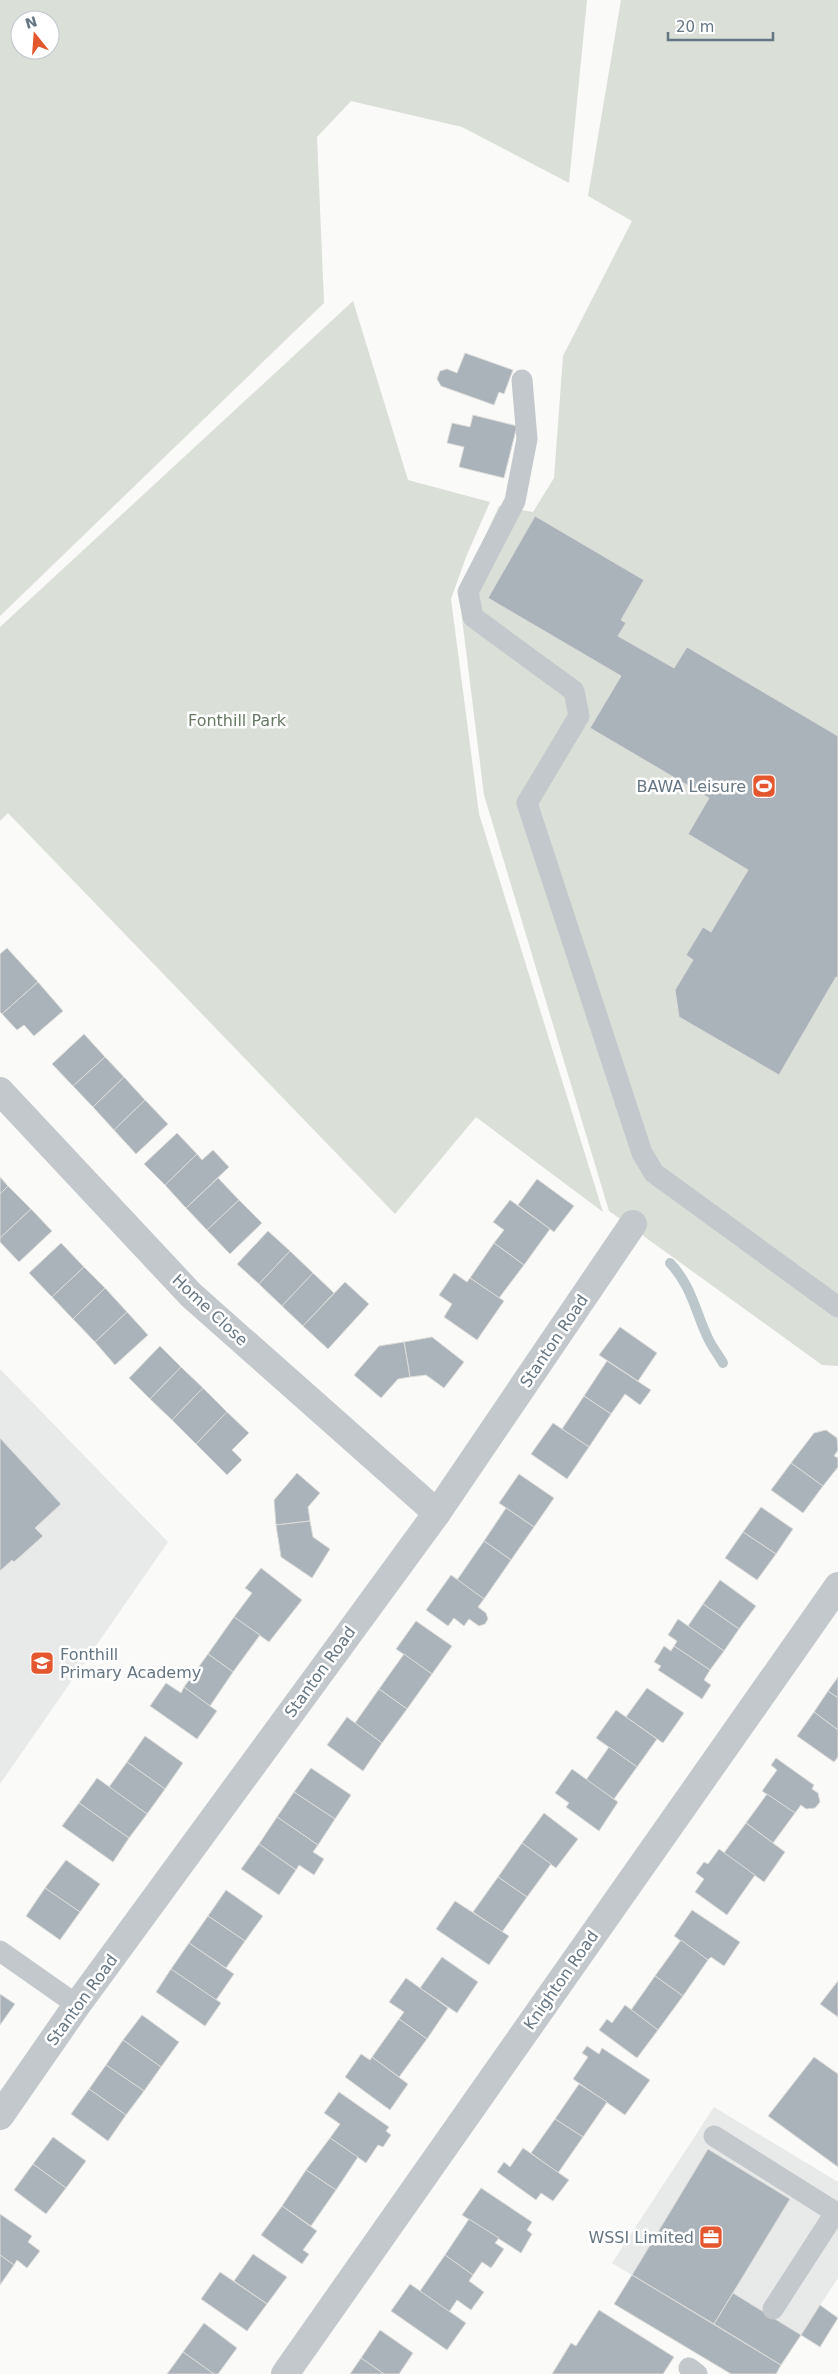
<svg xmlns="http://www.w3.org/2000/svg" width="838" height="2374" font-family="'DejaVu Sans',sans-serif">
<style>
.built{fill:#e8e9e9}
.green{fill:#dadfd7;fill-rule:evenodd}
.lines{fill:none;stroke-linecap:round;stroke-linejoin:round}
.stream{stroke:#bbc7cb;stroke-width:10}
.building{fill:#aab3b9;stroke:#dcdcda}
.lane{stroke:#c3c8cc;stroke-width:21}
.street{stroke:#c3c8cc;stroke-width:28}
.labels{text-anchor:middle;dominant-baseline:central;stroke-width:5;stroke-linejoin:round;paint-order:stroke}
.park-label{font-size:16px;fill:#687a64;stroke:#fff}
.poi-label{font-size:16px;fill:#657683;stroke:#fff;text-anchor:end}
.street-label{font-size:16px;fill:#657683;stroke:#fff}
</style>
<rect width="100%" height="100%" fill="#fafaf8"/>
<g class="built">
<polygon points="0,1369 168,1542 0,1784"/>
<polygon points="714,2107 838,2182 838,2278 781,2365 612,2263"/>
</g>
<g class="green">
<path d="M0,0h587l-18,183 -107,-56 -111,-26 -34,36 7,166 -324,313zM20,20h30v30h-30z"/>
<polygon points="621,0 838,0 838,1366 822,1365 609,1211 484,795 459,594 499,506 533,512 554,478 563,356 632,221 588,196"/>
<polygon points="353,301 408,480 490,502 466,557 451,599 479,814 603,1212 476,1117 395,1214 8,813 0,821 0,627"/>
</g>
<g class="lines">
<path class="stream" d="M670,1263c21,22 25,47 37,73 4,10 11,18 16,27"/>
</g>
<g class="building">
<polygon points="465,353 513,370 504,394 499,392 494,405 441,386 437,379 440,371 447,369 457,373"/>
<polygon points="473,415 517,426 504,478 459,467 464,447 447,443 452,423 470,427"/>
<polygon points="535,516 644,580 621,620 626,623 618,636 674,668 687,647 838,736 838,978 836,977 779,1075 679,1017 675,990 693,960 686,955 703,927 711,932 748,870 688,834 709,798 590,728 621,676 488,598"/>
<polygon points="7,948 38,982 2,1014 0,1012 0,954"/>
<polygon points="38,982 63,1011 34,1036 24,1025 17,1030 2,1014"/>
<polygon points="84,1034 105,1057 73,1086 52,1064"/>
<polygon points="105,1057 124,1077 93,1107 73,1086"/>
<polygon points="124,1077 145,1100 114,1130 93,1107"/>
<polygon points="145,1100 168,1124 136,1154 114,1130"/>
<polygon points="177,1133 197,1154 165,1185 144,1164"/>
<polygon points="213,1150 229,1167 186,1208 165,1185 197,1154 202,1160"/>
<polygon points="0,1177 8,1186 0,1194"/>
<polygon points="218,1178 239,1200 207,1230 186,1208"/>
<polygon points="537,1179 574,1206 554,1232 518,1205"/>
<polygon points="8,1186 31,1209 0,1238 0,1194"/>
<polygon points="239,1200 262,1223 230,1254 207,1230"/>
<polygon points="510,1200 550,1229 524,1265 494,1243 504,1230 493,1222"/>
<polygon points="31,1209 52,1231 19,1262 0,1242 0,1238"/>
<polygon points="268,1231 290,1251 259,1284 237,1264"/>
<polygon points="61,1243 84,1267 52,1297 29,1273"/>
<polygon points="494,1243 524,1265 499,1298 470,1278"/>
<polygon points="290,1251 313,1273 282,1306 259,1284"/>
<polygon points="84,1267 105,1288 73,1319 52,1297"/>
<polygon points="313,1273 334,1293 303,1326 282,1306"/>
<polygon points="454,1273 467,1282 470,1278 504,1301 477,1340 444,1317 452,1304 439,1295"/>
<polygon points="345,1282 369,1304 328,1349 303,1326"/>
<polygon points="105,1288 127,1312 95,1342 73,1319"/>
<polygon points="127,1312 148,1335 115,1365 95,1342"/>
<polygon points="620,1327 657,1353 638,1381 599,1355"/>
<polygon points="432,1337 464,1362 444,1388 426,1375 410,1377 404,1342"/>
<polygon points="404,1342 410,1377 398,1379 381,1398 354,1375 379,1346"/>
<polygon points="160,1346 181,1367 150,1399 129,1378"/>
<polygon points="607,1361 651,1390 640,1405 625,1394 611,1414 584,1396"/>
<polygon points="181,1367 203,1388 172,1420 150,1399"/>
<polygon points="203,1388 227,1412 196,1444 172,1420"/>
<polygon points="584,1396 611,1414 589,1447 562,1429"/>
<polygon points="227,1412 249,1433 232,1450 242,1460 227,1475 196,1444"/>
<polygon points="553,1423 589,1447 567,1479 531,1454"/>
<polygon points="826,1430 837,1438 838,1450 834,1456 838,1458 838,1467 823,1486 791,1463 814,1433"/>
<polygon points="0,1438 61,1504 35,1528 43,1536 14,1562 12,1560 0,1571"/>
<polygon points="791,1463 823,1486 803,1513 771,1490"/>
<polygon points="297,1473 320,1493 308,1507 310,1521 276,1525 274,1500"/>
<polygon points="519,1474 554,1498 534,1527 499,1503"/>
<polygon points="761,1507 793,1529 776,1554 743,1532"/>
<polygon points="506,1508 534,1527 511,1560 484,1541"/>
<polygon points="310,1521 313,1537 330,1549 312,1578 281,1557 276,1525"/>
<polygon points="743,1532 776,1554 757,1580 725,1558"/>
<polygon points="484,1541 511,1560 484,1599 457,1580"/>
<polygon points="261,1568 302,1600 269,1642 234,1617 252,1593 245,1588"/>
<polygon points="451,1575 484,1599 478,1607 486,1613 488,1619 485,1624 479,1626 469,1619 464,1626 454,1618 448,1626 426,1610"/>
<polygon points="720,1580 756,1606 739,1629 703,1604"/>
<polygon points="703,1604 739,1629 724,1651 688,1626"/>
<polygon points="234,1617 260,1635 233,1672 208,1654"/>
<polygon points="678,1619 724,1651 710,1670 674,1646 677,1641 668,1635"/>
<polygon points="416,1621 452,1646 432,1674 396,1649"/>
<polygon points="664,1646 671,1651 674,1646 710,1670 704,1680 711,1685 702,1699 658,1670 661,1666 654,1662"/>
<polygon points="208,1654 233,1672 210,1706 184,1687"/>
<polygon points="404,1654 432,1674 407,1709 379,1689"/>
<polygon points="838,1677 838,1698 828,1691"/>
<polygon points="166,1683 181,1693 184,1687 217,1711 197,1739 150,1706"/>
<polygon points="647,1688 684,1713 663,1743 626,1717"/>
<polygon points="379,1689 407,1709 382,1743 355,1723"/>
<polygon points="828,1691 838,1698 838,1730 814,1712"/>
<polygon points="616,1710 657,1739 637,1767 596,1738"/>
<polygon points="814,1712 838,1730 838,1757 834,1762 797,1736"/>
<polygon points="347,1717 382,1743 363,1771 327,1745"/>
<polygon points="145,1736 183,1763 165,1789 127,1762"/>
<polygon points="609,1747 637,1767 614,1799 586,1780"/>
<polygon points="776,1758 814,1785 812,1789 818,1793 820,1802 815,1808 806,1809 801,1805 795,1813 762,1791 777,1770 771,1765"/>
<polygon points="127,1762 165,1789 147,1814 109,1787"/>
<polygon points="311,1768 351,1795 335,1819 294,1792"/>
<polygon points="572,1769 618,1802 599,1831 566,1807 569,1803 555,1793"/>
<polygon points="97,1778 147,1814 129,1838 79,1803"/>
<polygon points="294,1792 335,1819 318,1845 277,1817"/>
<polygon points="767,1794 795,1813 773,1843 746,1823"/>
<polygon points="79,1803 129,1838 113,1862 62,1826"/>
<polygon points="544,1813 578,1839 556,1868 522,1843"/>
<polygon points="277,1817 318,1845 313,1852 324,1859 314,1875 299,1865 296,1870 259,1844"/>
<polygon points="746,1823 785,1852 764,1882 724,1853"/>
<polygon points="522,1843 551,1864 527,1897 498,1877"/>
<polygon points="259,1844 296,1870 279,1895 241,1869"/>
<polygon points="719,1849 755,1875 727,1915 695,1892 704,1879 696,1873 704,1862 708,1864"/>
<polygon points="66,1860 100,1884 80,1912 45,1888"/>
<polygon points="498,1877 527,1897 502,1932 473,1912"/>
<polygon points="45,1888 80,1912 60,1940 26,1916"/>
<polygon points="226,1890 263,1916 245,1941 208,1916"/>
<polygon points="455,1901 509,1936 489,1965 436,1929"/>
<polygon points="692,1910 740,1942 724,1966 711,1957 708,1960 674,1936"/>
<polygon points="208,1916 245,1941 226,1968 189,1943"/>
<polygon points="681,1940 708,1960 683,1996 655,1976"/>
<polygon points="189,1943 234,1974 216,2000 171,1969"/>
<polygon points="442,1957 478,1982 457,2013 420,1988"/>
<polygon points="171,1969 221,2003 205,2026 156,1992"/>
<polygon points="655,1976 683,1996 658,2030 631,2010"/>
<polygon points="406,1978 448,2008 427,2039 399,2019 404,2012 389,2002"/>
<polygon points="838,1981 838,2017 820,2004"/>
<polygon points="0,1994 15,2004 0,2025"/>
<polygon points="625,2005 658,2030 637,2058 599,2030 607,2019 612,2023"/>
<polygon points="142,2015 179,2042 161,2067 123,2040"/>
<polygon points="399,2019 427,2039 399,2077 372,2057"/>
<polygon points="123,2040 161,2067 144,2091 106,2065"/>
<polygon points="587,2046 599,2054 602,2048 650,2080 625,2115 573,2079 588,2057 582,2053"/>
<polygon points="361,2054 370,2060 372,2057 408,2084 390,2110 345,2077"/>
<polygon points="814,2057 838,2074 838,2167 768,2116"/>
<polygon points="106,2065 144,2091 126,2115 89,2089"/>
<polygon points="579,2084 607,2102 583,2137 555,2119"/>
<polygon points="89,2089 126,2115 108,2141 71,2114"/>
<polygon points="339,2092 389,2127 386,2131 391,2135 383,2147 378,2145 366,2163 330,2138 340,2124 324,2113"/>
<polygon points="555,2119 583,2137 558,2173 531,2153"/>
<polygon points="53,2137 86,2161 66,2188 33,2164"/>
<polygon points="330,2138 358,2157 336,2190 306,2170"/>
<polygon points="523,2148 569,2180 553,2201 541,2193 536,2200 497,2172 504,2162 510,2167"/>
<polygon points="708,2149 790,2199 714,2324 632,2275"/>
<polygon points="33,2164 66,2188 46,2214 14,2190"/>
<polygon points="306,2170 336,2190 311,2226 282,2206"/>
<polygon points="481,2188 532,2222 527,2230 532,2234 521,2253 462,2215"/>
<polygon points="282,2206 317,2231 303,2250 309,2254 302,2264 261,2235"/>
<polygon points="0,2214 32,2236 28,2242 40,2251 27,2268 17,2260 14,2265 0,2255"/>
<polygon points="469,2219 499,2238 495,2243 504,2249 491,2268 482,2262 473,2275 445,2255"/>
<polygon points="253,2254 287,2277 267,2304 234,2281"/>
<polygon points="0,2255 14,2265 0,2285"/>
<polygon points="445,2255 473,2275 469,2281 484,2292 471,2310 457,2300 449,2312 420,2291"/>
<polygon points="220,2272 267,2304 247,2331 201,2299"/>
<polygon points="632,2275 781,2365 776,2374 731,2374 614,2304"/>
<polygon points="410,2284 466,2323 447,2350 391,2311"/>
<polygon points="733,2293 801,2335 781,2365 714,2324"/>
<polygon points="820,2305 838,2318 820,2347 801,2335"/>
<polygon points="599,2310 674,2357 663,2374 552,2374 571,2343 576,2346"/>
<polygon points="204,2323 237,2348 218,2374 214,2374 183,2352"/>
<polygon points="380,2330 413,2353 399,2374 384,2374 361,2358"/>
<polygon points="183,2352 214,2374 167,2374"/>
<polygon points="361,2358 384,2374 350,2374"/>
</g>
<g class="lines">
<g class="lane">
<polyline points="522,380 527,439 515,501 468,592 473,617 574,691 579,716 527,803 642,1153 654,1173 838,1307"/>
<polyline points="0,1951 77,2005"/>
<polyline points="714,2136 838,2214"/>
<polyline points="773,2309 835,2213"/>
<polyline points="689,2368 697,2374"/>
</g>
<g class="street">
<polyline points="0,1091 191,1295 437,1513"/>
<polyline points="0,2116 77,2005 437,1513 633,1224"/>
<polyline points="285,2374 838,1586"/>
</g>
</g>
<defs>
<g id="stadium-square" transform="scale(1.25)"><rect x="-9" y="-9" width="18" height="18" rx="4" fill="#e4572e" stroke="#fff"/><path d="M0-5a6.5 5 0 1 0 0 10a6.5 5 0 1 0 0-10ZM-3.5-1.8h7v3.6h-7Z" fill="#fff"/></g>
<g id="school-square" transform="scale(1.25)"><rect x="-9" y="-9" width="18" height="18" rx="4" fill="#e4572e" stroke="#fff"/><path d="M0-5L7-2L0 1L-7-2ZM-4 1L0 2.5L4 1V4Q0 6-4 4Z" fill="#fff"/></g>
<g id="office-square" transform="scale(1.25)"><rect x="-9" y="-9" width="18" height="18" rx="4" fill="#e4572e" stroke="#fff"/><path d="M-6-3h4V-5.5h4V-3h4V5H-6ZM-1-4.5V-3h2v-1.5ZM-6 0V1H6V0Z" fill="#fff"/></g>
</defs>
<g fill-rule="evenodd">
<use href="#stadium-square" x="764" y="786"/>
<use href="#school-square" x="42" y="1663"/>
<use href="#office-square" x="711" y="2237"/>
</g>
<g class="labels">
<g class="park-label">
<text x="237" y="720">Fonthill Park</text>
</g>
<g class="poi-label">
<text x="746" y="786">BAWA Leisure</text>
<text x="60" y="1654" text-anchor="start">Fonthill<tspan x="60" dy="18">Primary Academy</tspan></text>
<text x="694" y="2237">WSSI Limited</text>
</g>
<g class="street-label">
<text transform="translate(210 1310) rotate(43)">Home Close</text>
<text transform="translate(554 1341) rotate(-56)">Stanton Road</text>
<text transform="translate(320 1672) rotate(-54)">Stanton Road</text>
<text transform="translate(561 1980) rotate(-55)">Knighton Road</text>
<text transform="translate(82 2000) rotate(-54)">Stanton Road</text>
</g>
</g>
<g transform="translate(35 35) rotate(343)"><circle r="24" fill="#ffffff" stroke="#c1c8cd"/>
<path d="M0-4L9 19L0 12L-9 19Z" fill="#e4572e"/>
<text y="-8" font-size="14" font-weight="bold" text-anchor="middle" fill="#657683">N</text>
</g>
<path d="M668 32v8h105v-8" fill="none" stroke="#657683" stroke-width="2.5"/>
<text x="676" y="32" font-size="15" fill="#657683" stroke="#ffffff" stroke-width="4" paint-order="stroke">20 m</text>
</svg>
